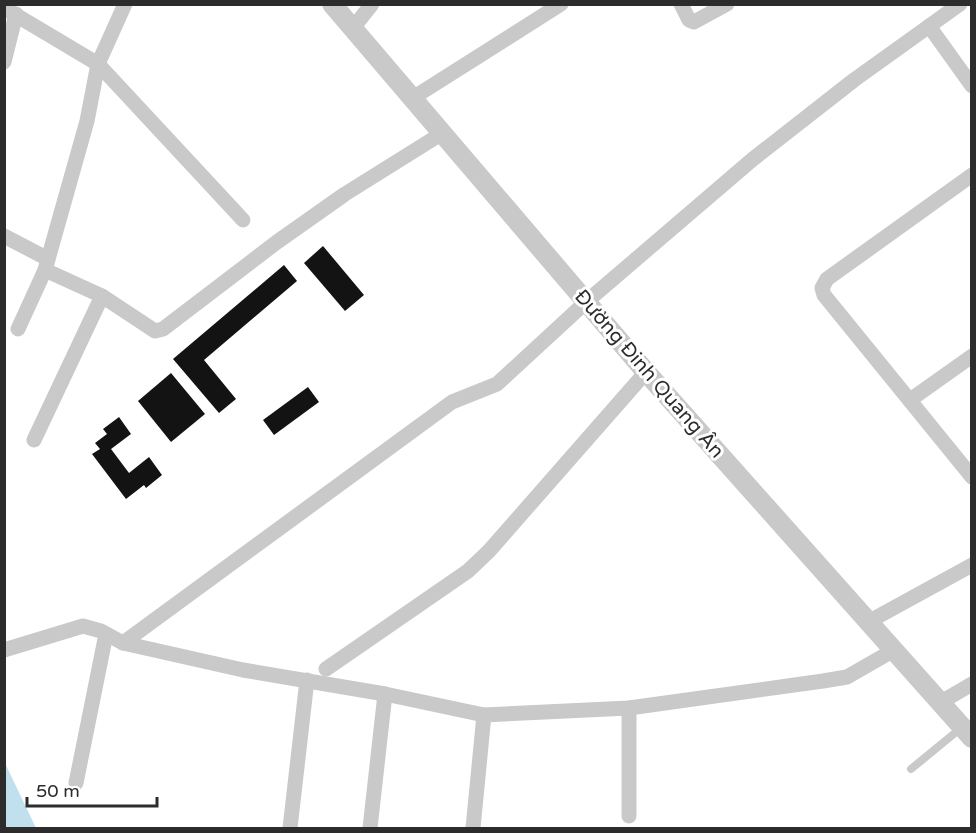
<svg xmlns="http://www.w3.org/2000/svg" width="976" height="833" font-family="'Varela Round',sans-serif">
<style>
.water{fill:#c1e0ed}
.building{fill:#131313}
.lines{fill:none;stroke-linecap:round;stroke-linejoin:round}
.service{stroke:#c9c9c9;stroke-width:8}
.minor{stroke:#c9c9c9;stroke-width:15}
.tertiary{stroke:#c9c9c9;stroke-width:20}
.labels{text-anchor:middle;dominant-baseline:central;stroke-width:6;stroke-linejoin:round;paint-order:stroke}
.street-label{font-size:20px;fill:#2c2c2c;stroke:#fff}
</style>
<rect width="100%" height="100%" fill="#fff"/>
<polygon class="water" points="4,761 36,828 5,828"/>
<g class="building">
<polygon points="323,246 364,295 345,311 304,263"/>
<polygon points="284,265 297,281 204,360 236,399 219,413 173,359"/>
<polygon points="171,373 205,414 171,442 138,401"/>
<polygon points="308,387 319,402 274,435 263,420"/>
<polygon points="119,417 131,434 111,449 129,473 149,457 162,475 146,488 144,485 126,499 92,454 100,449 95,443 107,434 103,429"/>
</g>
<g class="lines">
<polyline class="service" points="911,769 961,728"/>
<g class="minor">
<polyline points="681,4 689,20 694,22 727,4"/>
<polyline points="4,8 98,64 243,220"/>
<polyline points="929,26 972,86"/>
<polyline points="353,28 372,4"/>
<polyline points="4,62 16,14"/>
<polyline points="411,99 561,4"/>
<polyline points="972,175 827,279 822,288 824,295 972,477"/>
<polyline points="4,236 48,259"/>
<polyline points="45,270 102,296 155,331 163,329 277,242 345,194 441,134"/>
<polyline points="18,329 45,270 87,121 98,64 125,4"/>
<polyline points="910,400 972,356"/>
<polyline points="34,440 102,296"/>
<polyline points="868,622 972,565"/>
<polyline points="123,643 452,402 497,384 586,302 753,159 854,80 960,4"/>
<polyline points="4,650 83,626 101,631 123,643 243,670 385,694 484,715 629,708 823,681 847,677 894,650"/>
<polyline points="326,669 468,571 489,551 646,372"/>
<polyline points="941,702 972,684"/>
<polyline points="76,783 106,634"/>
<polyline points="629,816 629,708"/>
<polyline points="290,828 307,680"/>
<polyline points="370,828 385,694"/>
<polyline points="473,828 484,715"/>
</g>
<polyline class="tertiary" points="332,4 646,372 972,738"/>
</g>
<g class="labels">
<g class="street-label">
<text transform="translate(649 374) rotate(49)">Đường Đinh Quang Ân</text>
</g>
</g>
<rect width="976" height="833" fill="none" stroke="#2c2c2c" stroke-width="12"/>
<path d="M27 797v9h130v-9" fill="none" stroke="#2c2c2c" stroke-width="3"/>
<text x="36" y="797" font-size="18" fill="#2c2c2c" stroke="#ffffff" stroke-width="4.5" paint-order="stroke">50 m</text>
</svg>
